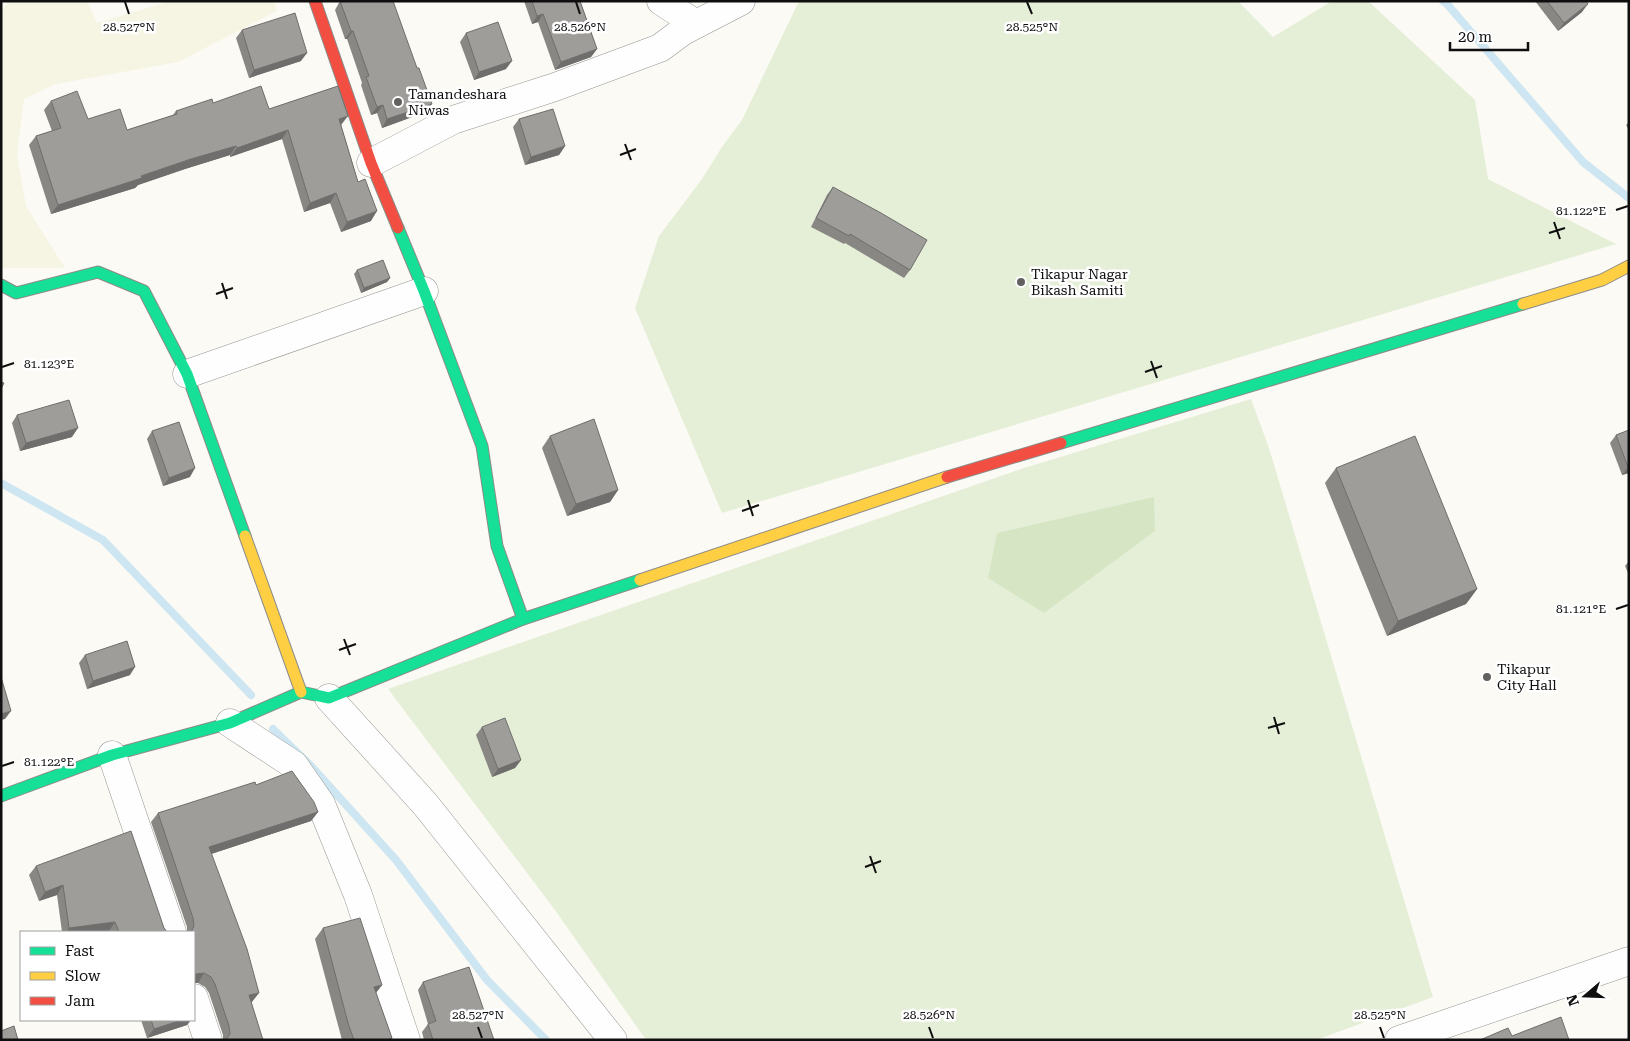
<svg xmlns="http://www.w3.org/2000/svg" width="1630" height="1041" font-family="'Roboto Serif',serif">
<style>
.farmland{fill:#f6f4e2}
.green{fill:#e5efd7}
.forest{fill:#d6e6c5}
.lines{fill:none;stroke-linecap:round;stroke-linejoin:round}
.stream{stroke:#cee6f2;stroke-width:8}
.street-casing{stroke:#959593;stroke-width:29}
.fast-casing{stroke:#8c8b89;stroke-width:13}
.slow-casing{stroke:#8c8b89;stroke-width:13}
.jam-casing{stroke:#8c8b89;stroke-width:13}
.street{stroke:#fefefe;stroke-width:28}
.fast{stroke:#16e098;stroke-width:11}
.slow{stroke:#ffcf43;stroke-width:11}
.jam{stroke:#f24e42;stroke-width:11}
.wall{fill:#898784}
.shaded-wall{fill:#6f6e6c}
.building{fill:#9f9d9a;stroke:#6f6e6c}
.ticks{fill:none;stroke:#0f0f0f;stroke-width:2}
.poi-dot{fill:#626160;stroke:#fff;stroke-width:2}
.labels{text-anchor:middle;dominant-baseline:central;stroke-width:5;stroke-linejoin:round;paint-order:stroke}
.poi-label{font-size:14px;fill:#0f0f0f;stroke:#fff;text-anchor:start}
.ticks-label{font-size:12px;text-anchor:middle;fill:#0f0f0f;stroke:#fff;stroke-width:5;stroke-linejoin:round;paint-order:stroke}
</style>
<rect width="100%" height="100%" fill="#fbfaf5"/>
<polygon class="farmland" points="9,1 87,1 97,23 171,1 274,1 277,11 178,62 56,84 24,99 17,154 26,206 65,268 1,268 1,12"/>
<g class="green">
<polygon points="799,1 1238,1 1273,37 1332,1 1368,1 1475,100 1488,179 1616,244 722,513 635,308 659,236 702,179 722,147 742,120"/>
<polygon points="1251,399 1269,448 1433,997 1316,1040 646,1040 555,910 388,689 1024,468"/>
</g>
<polygon class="forest" points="1154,497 1155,531 1044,613 988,578 997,533"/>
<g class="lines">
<g class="stream">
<polyline points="1443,1 1447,4 1583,162 1629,198"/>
<polyline points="1,483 103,540 251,695"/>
<polyline points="273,729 310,765 396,860 487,980 546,1040"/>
</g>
<g class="street-casing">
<g id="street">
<polyline points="661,1 696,24"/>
<polyline points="371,163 453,120 555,87 660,48 683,31 741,1"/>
<polyline points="187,374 424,291"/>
<polyline points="329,698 425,804 613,1040"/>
<polyline points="230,723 294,765 321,804 358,895 406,1040"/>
<polyline points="112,755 172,932"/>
<polyline points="194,998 208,1040"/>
<polyline points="1399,1040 1629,961"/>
</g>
</g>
<g class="fast-casing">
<g id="fast">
<polyline points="398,228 424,291 482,446 497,546 523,619"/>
<polyline points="1,285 16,293 98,272 144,291 187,374 245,536"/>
<polyline points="1061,443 1523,304"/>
<polyline points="1,796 112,755 230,723 301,692 329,698 523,619 640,580"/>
</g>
</g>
<g class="slow-casing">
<g id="slow">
<polyline points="1523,304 1602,280 1629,266"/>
<polyline points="245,536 301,692"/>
<polyline points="640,580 947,477"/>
</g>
</g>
<g class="jam-casing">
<g id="jam">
<polyline points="315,1 371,163 398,228"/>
<polyline points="947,477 1061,443"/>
</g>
</g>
<use href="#street" class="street"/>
<use href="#fast" class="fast"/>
<use href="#slow" class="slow"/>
<use href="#jam" class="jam"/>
</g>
<g class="wall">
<polygon points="340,1 426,112 382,128 377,113 371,115 361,85 362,83 347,39 345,39 335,10"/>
<polygon points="524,1 580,1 597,49 591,57 555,70 538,22 532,24"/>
<polygon points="1535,1 1586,1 1582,12 1558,31"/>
<polygon points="242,30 301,61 249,78 236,38"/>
<polygon points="466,33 506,69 474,80 460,42"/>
<polygon points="51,101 88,119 127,130 173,115 176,111 213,103 269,109 341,125 358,182 371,221 341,232 330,203 304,212 282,139 230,157 230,155 185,169 138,185 135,188 51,214 29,145 36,136 52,131 44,110"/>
<polygon points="519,119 565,146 559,155 525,165 513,127"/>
<polygon points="1629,122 1629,130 1626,125"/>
<polygon points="833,187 910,270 904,278 845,243 844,244 811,227 827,195"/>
<polygon points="357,270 390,278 387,282 361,293 354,274"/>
<polygon points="17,415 72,437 20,451 12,423"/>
<polygon points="1629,430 1629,473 1622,475 1610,443 1616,435"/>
<polygon points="152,431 190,477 163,486 147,439"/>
<polygon points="550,436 618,490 610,502 567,516 542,448"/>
<polygon points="1336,468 1477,589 1466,604 1387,636 1325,483"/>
<polygon points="1629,561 1629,575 1625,566"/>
<polygon points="85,655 130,675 87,689 79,663"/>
<polygon points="482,727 521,760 515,768 492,777 476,735"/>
<polygon points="256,785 318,812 311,821 211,854 252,1002 251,1002 263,1040 223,1040 223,1035 209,993 205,987 198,983 194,932 187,932 187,927 151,822 158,813"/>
<polygon points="36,866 164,928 167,932 109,932 109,931 99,932 62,932 57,895 39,901 29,875"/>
<polygon points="323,928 382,985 376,993 392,1038 391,1040 342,1040 315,939"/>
<polygon points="423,982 494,1040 424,1040 422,1032 428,1024 418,990"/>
<polygon points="141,1020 191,1020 187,1025 147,1038"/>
</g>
<g class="shaded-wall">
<polygon points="1588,4 1582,12 1558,31 1564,23"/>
<polygon points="543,14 538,22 532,24 537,16"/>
<polygon points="351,31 353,31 347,39 345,39"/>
<polygon points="597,49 591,57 555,70 561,62"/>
<polygon points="307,53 301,61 249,78 254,70"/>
<polygon points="512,61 506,69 474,80 479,72"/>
<polygon points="432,104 426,112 382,128 387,119"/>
<polygon points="383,105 377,113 371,115 377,107"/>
<polygon points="348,116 341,125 332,128 339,119"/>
<polygon points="288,130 282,139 230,157 237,148"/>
<polygon points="236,146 230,155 185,169 138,185 135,188 51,214 58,205 191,159"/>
<polygon points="565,146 559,155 525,165 531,157"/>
<polygon points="336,193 330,203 304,212 310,203"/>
<polygon points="377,211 371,221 341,232 347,222"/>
<polygon points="390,278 387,282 361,293 364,288"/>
<polygon points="78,428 72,437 20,451 26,443"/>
<polygon points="1628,467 1629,467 1629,473 1622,475"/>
<polygon points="195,468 190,477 163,486 169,478"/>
<polygon points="618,490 610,502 567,516 576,504"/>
<polygon points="1477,589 1466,604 1387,636 1398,621"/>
<polygon points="135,667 130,675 87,689 93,681"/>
<polygon points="11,711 5,719 1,720 1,714"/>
<polygon points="521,760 515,768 492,777 498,769"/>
<polygon points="318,812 311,821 202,857 209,847"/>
<polygon points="63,885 57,895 39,901 45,892"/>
<polygon points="115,922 109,931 99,932 66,932 69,928"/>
<polygon points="204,973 198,983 194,983 194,975 195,974"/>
<polygon points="382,985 374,995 374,987"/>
<polygon points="259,993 252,1002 242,1005 249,995"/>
<polygon points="182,1020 191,1020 187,1025 147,1038 154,1029"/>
</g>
<g class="building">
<polygon points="340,1 393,1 417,68 419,68 432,104 387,119 383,105 377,107 366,77 369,76 353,31 351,31"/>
<polygon points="532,1 580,1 597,49 561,62 543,14 537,16"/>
<polygon points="1547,1 1586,1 1588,4 1564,23"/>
<polygon points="295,13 307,53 254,70 242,30"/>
<polygon points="498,22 512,61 479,72 466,33"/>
<polygon points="261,86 269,109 338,86 348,116 339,119 358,182 365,179 377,211 347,222 336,193 310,203 288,130 237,148 236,146 191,159 141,176 142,178 58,205 36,136 61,128 51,101 77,91 88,119 120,109 127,130 177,114 176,111 212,99 213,103"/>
<polygon points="553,109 565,146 531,157 519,119"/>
<polygon points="833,187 881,213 927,240 910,270 850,234 849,236 816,218"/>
<polygon points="383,260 390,278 364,288 357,270"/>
<polygon points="1,382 4,383 1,389"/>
<polygon points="69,400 78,428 26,443 17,415"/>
<polygon points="594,419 618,490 576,504 550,436"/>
<polygon points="179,422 195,468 169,478 152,431"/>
<polygon points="1629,430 1629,467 1628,467 1616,435"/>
<polygon points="1415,436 1477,589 1398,621 1336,468"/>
<polygon points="127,641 135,667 93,681 85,655"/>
<polygon points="1,677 11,711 1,714"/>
<polygon points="505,718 521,760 498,769 482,727"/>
<polygon points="292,771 314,802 318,812 209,847 247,949 259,993 249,995 263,1040 226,1040 230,1034 229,1026 215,984 211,977 204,973 195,974 194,975 194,932 191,932 194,926 193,918 158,813 255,782 256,785"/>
<polygon points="131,831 164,928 167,932 119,932 115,922 69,928 63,885 45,892 36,866"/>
<polygon points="360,918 382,985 374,987 392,1038 386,1040 354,1040 348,1023 323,928"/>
<polygon points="469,967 494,1040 433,1040 428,1024 436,1021 423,982"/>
<polygon points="1561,1017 1569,1040 1480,1040 1508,1028 1512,1036"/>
<polygon points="151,1020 182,1020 154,1029"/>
<polygon points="14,1026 18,1040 1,1040 1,1031"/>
</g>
<path class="ticks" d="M125,2l4,12M576,2l4,12M1027,2l5,12M625,144l6,16M620,155l16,-6M1616,210l12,-4M1554,222l6,17M1549,233l16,-5M222,283l5,16M216,294l17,-6M1151,361l6,17M2,367l12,-4M1145,372l17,-6M748,500l5,16M742,511l17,-6M1616,609l12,-4M344,639l6,16M339,650l17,-6M1274,717l5,17M1268,728l17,-5M2,766l12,-4M870,856l6,17M865,867l16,-6M478,1027l4,11M929,1027l4,11M1380,1027l4,11"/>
<g class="poi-dot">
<circle cx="398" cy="102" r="5"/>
<circle cx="1021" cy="282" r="5"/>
<circle cx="1487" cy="677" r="5"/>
</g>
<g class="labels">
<g class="poi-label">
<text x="408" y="94">Tamandeshara<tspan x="408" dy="16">Niwas</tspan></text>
<text x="1031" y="274">Tikapur Nagar<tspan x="1031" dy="16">Bikash Samiti</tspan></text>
<text x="1497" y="669">Tikapur<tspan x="1497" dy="16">City Hall</tspan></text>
</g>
</g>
<g class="ticks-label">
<text x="129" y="31">28.527°N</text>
<text x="580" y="31">28.526°N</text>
<text x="1032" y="31">28.525°N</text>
<text x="1581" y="215">81.122°E</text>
<text x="49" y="368">81.123°E</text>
<text x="1581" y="613">81.121°E</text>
<text x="49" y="766">81.122°E</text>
<text x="478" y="1019">28.527°N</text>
<text x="929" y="1019">28.526°N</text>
<text x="1380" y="1019">28.525°N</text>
</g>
<rect width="1630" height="1041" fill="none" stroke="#0f0f0f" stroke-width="5"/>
<rect x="20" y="931" width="175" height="90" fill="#ffffff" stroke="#9f9f9f"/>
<rect x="30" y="947" width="25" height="8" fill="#16e098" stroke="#9f9f9f"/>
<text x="65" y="956" font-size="15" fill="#0f0f0f">Fast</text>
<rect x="30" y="972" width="25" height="8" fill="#ffcf43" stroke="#9f9f9f"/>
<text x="65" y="981" font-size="15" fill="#0f0f0f">Slow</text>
<rect x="30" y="997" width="25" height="8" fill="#f24e42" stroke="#9f9f9f"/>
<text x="65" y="1006" font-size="15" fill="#0f0f0f">Jam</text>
<g transform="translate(1585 996) rotate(251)" stroke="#ffffff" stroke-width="4" paint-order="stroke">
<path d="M0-4L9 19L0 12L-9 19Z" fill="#0f0f0f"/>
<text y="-8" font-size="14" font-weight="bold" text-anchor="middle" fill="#0f0f0f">N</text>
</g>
<path d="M1450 42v8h78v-8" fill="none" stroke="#0f0f0f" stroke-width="2.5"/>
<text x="1458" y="42" font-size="15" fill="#0f0f0f" stroke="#ffffff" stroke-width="4" paint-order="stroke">20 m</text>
</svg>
